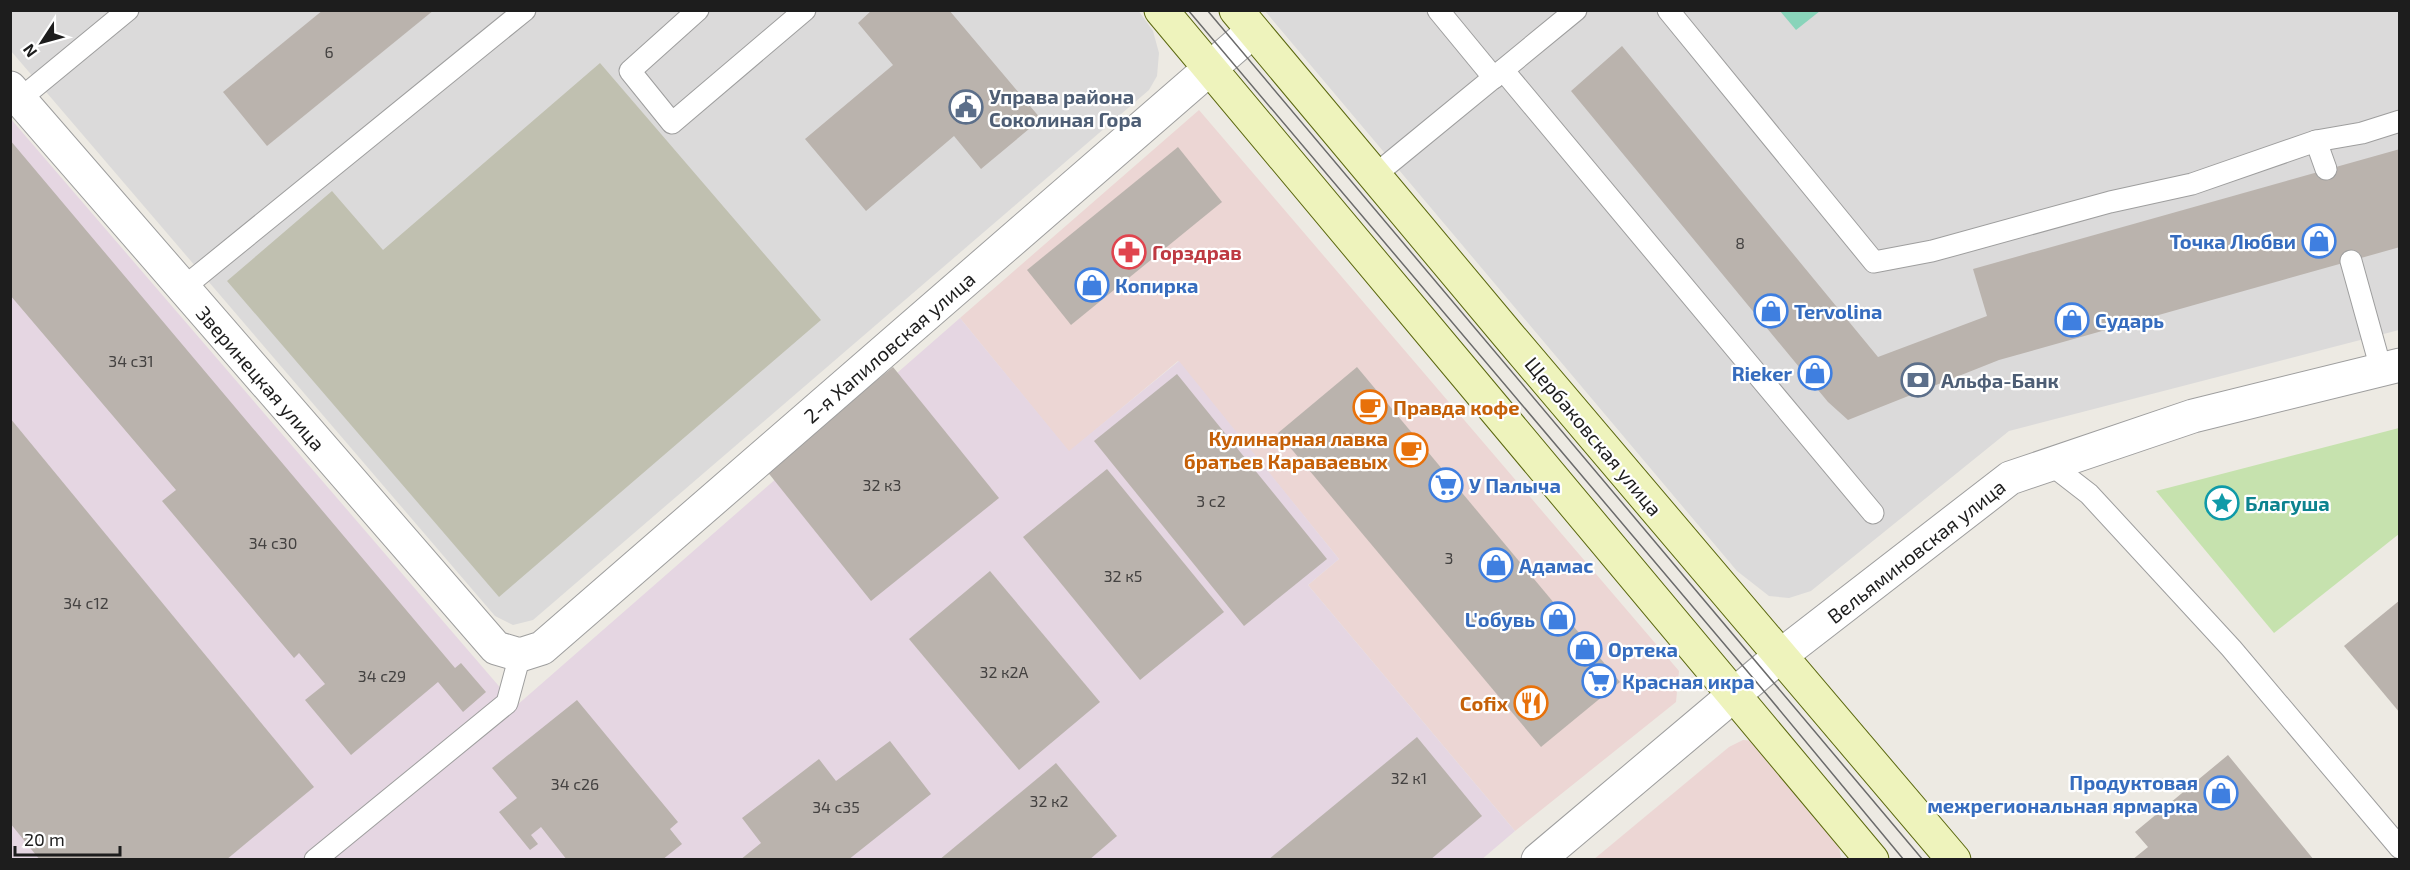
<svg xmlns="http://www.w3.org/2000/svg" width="2410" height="870" font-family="'Exo 2',sans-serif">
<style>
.residential{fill:#dbdada}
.commercial{fill:#ecd6d4}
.industrial{fill:#e5d6e2}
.construction{fill:#c0c0b0}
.grass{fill:#c6e2ae}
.pitch{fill:#89d4ba}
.building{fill:#bab3ad}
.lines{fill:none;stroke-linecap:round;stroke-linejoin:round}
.service-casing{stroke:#9e9e9e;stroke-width:23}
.minor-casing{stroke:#9e9e9e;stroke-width:35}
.tertiary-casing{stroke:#9e9e9e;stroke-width:35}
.secondary-casing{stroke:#5b680f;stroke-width:35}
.service{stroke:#fff;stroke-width:21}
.minor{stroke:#fff;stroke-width:33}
.tertiary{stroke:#fff;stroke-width:33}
.secondary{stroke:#eef3bc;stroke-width:33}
.tram{stroke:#6b6b6b;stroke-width:1.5}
.labels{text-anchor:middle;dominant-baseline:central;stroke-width:4.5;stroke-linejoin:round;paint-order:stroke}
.number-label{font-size:16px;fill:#444241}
.service-label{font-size:20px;font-weight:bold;fill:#4e5e75;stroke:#fff;text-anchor:start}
.shop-label{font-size:20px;font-weight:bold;fill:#366cbe;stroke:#fff;text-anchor:start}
.health-label{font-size:20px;font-weight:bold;fill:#be3a42;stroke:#fff;text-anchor:start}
.street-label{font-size:20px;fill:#1d1d1d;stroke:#fff}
.food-label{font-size:20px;font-weight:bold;fill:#c56008;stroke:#fff;text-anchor:end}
.culture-label{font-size:20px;font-weight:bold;fill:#0d838f;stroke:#fff;text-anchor:start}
</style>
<rect width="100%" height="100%" fill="#edeae3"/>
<g class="residential">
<polygon points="1138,10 1153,31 1159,53 1157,76 1149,90 533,620 513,625 495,616 11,51 10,11"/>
<polygon points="1265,11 2399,11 2399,330 2009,431 1811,591 1789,598 1769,596 1737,571"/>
</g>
<g class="commercial">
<polygon points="1199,110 1679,671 1676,702 1515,831 1308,585 1339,559 1178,361 1069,452 960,318"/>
<polygon points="1743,740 1756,741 1837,833 1841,859 1593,860 1729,747"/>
</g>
<polygon class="industrial" points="10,118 516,706 960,318 1069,451 1179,361 1339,559 1308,585 1515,831 1481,860 11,859"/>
<polygon class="construction" points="600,63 821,320 499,597 227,281 332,191 383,250"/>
<polygon class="grass" points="2399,428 2399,534 2274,633 2156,491"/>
<polygon class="pitch" points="1780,11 1820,11 1796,30"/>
<g class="building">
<polygon points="323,10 434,10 267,146 223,92"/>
<polygon points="872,10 949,10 1041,119 981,169 954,136 866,211 805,139 893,65 858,23"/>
<polygon points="1622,46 1878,357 1987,316 1973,269 2400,149 2400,247 1999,360 1848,420 1828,402 1571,91"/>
<polygon points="10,140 455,668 461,663 486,692 463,712 438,682 351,755 305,700 325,684 299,653 294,658 162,501 176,490 10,295"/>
<polygon points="1178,147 1222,202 1071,325 1027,270"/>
<polygon points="893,367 999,498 871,601 766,470"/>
<polygon points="1357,367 1620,682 1541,747 1278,433"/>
<polygon points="1177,374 1327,559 1244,626 1094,441"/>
<polygon points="10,418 314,787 226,860 40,860 10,823"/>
<polygon points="1107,469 1224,612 1140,680 1023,537"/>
<polygon points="990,571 1100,702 1019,770 909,639"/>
<polygon points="2400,600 2400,713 2344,646"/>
<polygon points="577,700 678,822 670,829 682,844 662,860 567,860 541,827 531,835 538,844 530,850 499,812 517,798 492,768"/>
<polygon points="1417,737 1482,816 1430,860 1268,860"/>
<polygon points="890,741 931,794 848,860 740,860 761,843 742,818 819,759 836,781"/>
<polygon points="2228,755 2314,860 2132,860 2148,847 2135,832"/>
<polygon points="1056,763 1117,836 1089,860 939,860"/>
</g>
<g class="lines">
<g class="service-casing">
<g id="service">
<polyline points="698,10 630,71 672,123 805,10"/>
<polyline points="1438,10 1494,78"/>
<polyline points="1668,10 1874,262 1932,251 2110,202 2192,184 2316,141 2362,133 2400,121"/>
<polyline points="1503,70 1873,513"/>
<polyline points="20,99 128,10"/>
<polyline points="2316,141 2326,169"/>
<polyline points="1375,175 1576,10"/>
<polyline points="2351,261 2381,369"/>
<polyline points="183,288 525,10"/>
<polyline points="2049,463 2089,494 2231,648 2400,848"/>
<polyline points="315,860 507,703 520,655"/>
</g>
</g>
<g class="minor-casing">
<polyline id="minor" points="10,88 496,648 520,655 542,648 1253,31"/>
</g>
<g class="tertiary-casing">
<polyline id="tertiary" points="1538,860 1780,656 2010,478 2193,416 2400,365"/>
</g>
<g class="secondary-casing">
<g id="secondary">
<polyline points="1161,10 1872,860"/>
<polyline points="1236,10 1508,335 1954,860"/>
</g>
</g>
<use href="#service" class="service"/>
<use href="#minor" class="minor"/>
<use href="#tertiary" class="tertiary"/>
<use href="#secondary" class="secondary"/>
<g class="tram">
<polyline points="1188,10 1753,678 1904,860"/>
<polyline points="1207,10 1923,860"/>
</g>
</g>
<defs>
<g id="civic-ring" transform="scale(1.725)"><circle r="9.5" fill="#fff" stroke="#5c6f8a" stroke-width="1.5"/><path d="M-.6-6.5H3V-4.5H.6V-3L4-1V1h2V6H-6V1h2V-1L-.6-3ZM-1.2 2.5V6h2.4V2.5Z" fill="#5c6f8a"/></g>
<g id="shop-ring" transform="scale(1.725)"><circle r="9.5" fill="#fff" stroke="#3f7fe0" stroke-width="1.5"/><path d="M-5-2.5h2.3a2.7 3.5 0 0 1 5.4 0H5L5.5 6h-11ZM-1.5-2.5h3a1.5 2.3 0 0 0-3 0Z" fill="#3f7fe0"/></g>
<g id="pharmacy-ring" transform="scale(1.725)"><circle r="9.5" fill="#fff" stroke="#e0444e" stroke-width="1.5"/><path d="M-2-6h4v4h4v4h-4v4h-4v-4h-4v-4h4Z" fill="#e0444e"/></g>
<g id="bank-ring" transform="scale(1.725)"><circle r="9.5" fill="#fff" stroke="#5c6f8a" stroke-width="1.5"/><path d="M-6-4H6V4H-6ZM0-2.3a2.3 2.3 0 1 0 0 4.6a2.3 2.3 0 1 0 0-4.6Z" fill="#5c6f8a"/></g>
<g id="cafe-ring" transform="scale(1.725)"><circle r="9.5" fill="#fff" stroke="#e8710a" stroke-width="1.5"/><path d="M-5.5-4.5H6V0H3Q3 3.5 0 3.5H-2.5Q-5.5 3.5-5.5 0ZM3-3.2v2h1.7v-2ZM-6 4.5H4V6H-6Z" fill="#e8710a"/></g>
<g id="supermarket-ring" transform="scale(1.725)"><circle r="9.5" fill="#fff" stroke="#3f7fe0" stroke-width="1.5"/><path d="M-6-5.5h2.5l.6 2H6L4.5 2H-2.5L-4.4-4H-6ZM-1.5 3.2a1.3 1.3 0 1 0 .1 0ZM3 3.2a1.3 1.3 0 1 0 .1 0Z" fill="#3f7fe0"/></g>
<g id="sight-ring" transform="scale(1.725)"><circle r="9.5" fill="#fff" stroke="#0f9aa8" stroke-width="1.5"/><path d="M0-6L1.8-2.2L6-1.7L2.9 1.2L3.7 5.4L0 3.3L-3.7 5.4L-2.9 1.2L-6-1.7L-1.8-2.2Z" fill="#0f9aa8"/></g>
<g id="restaurant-ring" transform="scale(1.725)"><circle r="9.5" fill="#fff" stroke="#e8710a" stroke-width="1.5"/><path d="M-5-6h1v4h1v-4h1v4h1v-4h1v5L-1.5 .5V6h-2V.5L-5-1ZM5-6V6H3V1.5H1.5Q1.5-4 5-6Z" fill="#e8710a"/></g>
</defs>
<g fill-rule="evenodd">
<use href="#civic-ring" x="966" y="107"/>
<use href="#shop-ring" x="2319" y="241"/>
<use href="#pharmacy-ring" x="1129" y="252"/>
<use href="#shop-ring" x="1092" y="285"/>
<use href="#shop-ring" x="1771" y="311"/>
<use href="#shop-ring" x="2072" y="320"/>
<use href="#shop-ring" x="1815" y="373"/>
<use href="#bank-ring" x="1918" y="380"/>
<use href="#cafe-ring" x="1370" y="407"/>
<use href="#cafe-ring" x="1411" y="450"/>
<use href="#supermarket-ring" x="1446" y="485"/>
<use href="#sight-ring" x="2222" y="503"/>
<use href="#shop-ring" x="1496" y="565"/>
<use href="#shop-ring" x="1558" y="619"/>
<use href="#shop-ring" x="1585" y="649"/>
<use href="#supermarket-ring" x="1599" y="681"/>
<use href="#restaurant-ring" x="1531" y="703"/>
<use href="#shop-ring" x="2221" y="793"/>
</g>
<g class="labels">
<g class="number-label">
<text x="329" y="51">6</text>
<text x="1740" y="242">8</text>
<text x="131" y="360">34 с31</text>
<text x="882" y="484">32 к3</text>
<text x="1211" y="500">3 c2</text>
<text x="273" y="542">34 с30</text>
<text x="1449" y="557">3</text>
<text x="1123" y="575">32 к5</text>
<text x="86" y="602">34 с12</text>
<text x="1004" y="671">32 к2А</text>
<text x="382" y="675">34 с29</text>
<text x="1409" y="777">32 к1</text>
<text x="575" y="783">34 с26</text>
<text x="1049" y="800">32 к2</text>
<text x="836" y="806">34 с35</text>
</g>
<g class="service-label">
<text x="989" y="96">Управа района<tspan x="989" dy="23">Соколиная Гора</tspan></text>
<text x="1941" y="380">Альфа-Банк</text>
</g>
<g class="shop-label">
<text x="2296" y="241" text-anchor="end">Точка Любви</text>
<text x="1115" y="285">Копирка</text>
<text x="1794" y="311">Tervolina</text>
<text x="2095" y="320">Сударь</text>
<text x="1792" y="373" text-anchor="end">Rieker</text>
<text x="1469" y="485">У Палыча</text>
<text x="1519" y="565">Адамас</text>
<text x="1535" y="619" text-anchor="end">L'обувь</text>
<text x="1608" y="649">Ортека</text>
<text x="1622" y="681">Красная икра</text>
<text x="2198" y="782" text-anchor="end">Продуктовая<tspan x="2198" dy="23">межрегиональная ярмарка</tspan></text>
</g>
<g class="health-label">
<text x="1152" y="252">Горздрав</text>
</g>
<g class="street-label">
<text transform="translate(889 347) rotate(-41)">2-я Хапиловская улица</text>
<text transform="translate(261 378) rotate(49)">Зверинецкая улица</text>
<text transform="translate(1594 436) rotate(50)">Щербаковская улица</text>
<text transform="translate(1916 551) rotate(-38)">Вельяминовская улица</text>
</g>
<g class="food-label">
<text x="1393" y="407" text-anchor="start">Правда кофе</text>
<text x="1388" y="438">Кулинарная лавка<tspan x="1388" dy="23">братьев Караваевых</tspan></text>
<text x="1508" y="703">Cofix</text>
</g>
<g class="culture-label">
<text x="2245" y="503">Благуша</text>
</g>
</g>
<rect width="2410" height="870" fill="none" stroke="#1d1d1d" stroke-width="24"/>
<g transform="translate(42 42) rotate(234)" stroke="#ffffff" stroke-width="4.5" paint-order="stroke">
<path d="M0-4.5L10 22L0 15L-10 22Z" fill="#1d1d1d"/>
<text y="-9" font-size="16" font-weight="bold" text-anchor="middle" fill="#1d1d1d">N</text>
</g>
<path d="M15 846v9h105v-9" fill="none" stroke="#1d1d1d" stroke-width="3"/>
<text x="24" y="846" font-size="18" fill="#1d1d1d" stroke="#ffffff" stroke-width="4.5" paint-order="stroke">20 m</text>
</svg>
